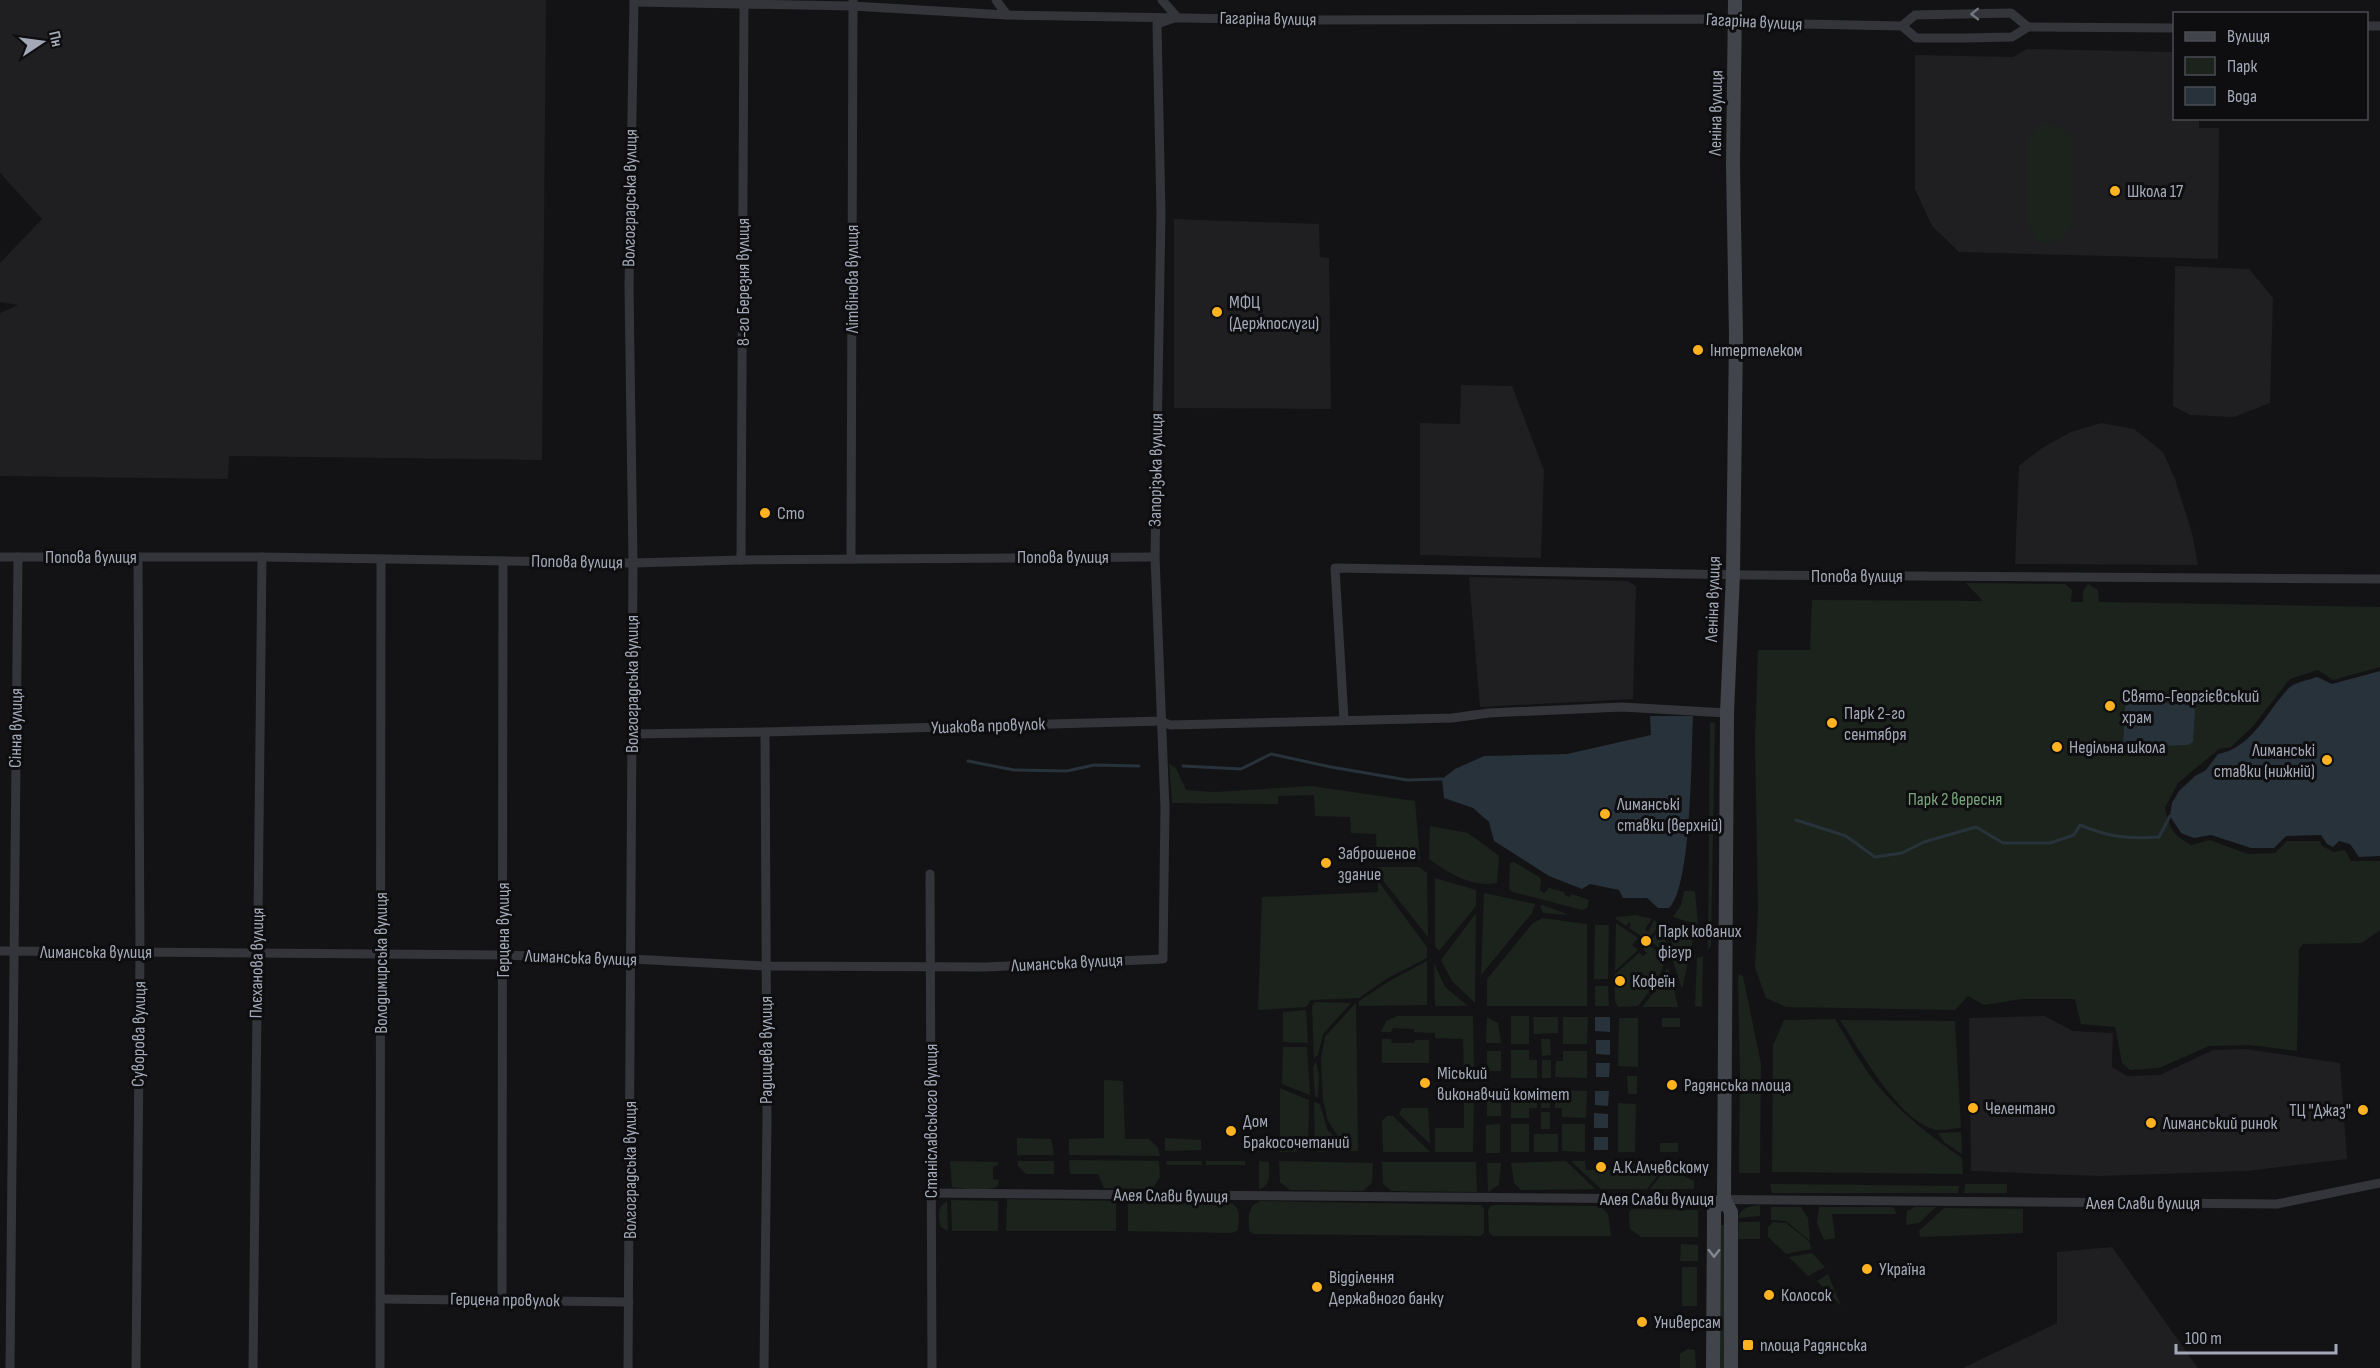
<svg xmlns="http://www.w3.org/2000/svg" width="2380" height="1368" font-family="'Sofia Sans Condensed',sans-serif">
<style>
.built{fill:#1f1f22}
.green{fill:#1b231c}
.water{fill:#28323a}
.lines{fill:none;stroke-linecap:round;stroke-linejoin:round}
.stream{stroke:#28323a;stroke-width:3}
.street{stroke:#34353a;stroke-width:9}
.secondary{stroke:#41444a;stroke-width:14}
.oneway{stroke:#71757f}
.oneway2{stroke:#818691}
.poi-dot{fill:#ffb321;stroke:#0e0e10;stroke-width:2}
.labels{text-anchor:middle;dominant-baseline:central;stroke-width:6;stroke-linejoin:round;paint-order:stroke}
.street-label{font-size:18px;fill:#a3a9b7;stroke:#0e0e10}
.poi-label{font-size:18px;fill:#a3a9b7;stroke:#0e0e10;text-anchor:start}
.park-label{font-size:18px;fill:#78a47b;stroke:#0e0e10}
</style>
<rect width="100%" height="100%" fill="#131315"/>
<g class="built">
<polygon points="0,0 546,0 542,460 229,456 228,479 0,476 0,313 18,305 0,302 0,263 42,219 0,173"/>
<polygon points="2027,49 2174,52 2174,118 2199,119 2199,128 2219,128 2218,259 1959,252 1932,226 1915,189 1915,55 2013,57"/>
<polygon points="1174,219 1319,224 1320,257 1329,258 1331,409 1174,408"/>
<polygon points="2175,266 2249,269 2273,298 2270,403 2234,417 2190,415 2173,406"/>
<polygon points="1461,385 1512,386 1544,470 1541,558 1420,555 1420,423 1460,424"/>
<polygon points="2101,423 2134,429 2163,452 2175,479 2192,533 2198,565 2015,564 2019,466 2042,448 2071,432"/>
<polygon points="1469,577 1628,581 1636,586 1633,699 1480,707"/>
<polygon points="2044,1016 2073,1031 2113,1033 2112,1067 2127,1076 2160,1075 2213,1050 2245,1049 2340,1063 2347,1159 2247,1171 2099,1176 1971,1171 1969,1018"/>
<polygon points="2112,1247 2198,1368 1963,1368 2057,1323 2057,1252"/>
</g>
<g class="green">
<polygon points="2041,124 2061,126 2072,141 2072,226 2059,241 2037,242 2027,224 2028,139"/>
<path d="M1966,583l99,1 7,6 -1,12h12v-11l5,-7 10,6 1,12 281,5v60l-47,13 -15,-10 -28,9 -37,47 -22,21 -12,2 -41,34 -13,25c5,21 7,26 26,37l19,-5 38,14 27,-1 12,-12h33l2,5 12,6 11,-2 6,11h29v69l-18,13 -59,1 -4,5 -2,102 -47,-6 -41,1 -50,22 -29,2 -8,-7 -7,-36 -34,-3 -6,-25h-53l-38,6 -16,-9 -13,14 -169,-3 -20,-9 -11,-30 3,-59 -3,-167 3,-92h52l2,-50 171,1z"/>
<polygon points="1710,722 1715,723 1711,946 1708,950"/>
<polygon points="1169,764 1176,768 1186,790 1214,792 1311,786 1415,801 1420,860 1377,860 1376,834 1351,833 1350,817 1315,816 1314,795 1278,796 1278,804 1172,803"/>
<path d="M1430,826l38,7 31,23 -2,27c-24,5 -49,-10 -68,-24z"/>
<polygon points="1514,862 1541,878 1540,890 1544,893 1549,888 1564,892 1565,895 1569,897 1572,894 1589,900 1587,908 1582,910 1513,892 1509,889 1510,863"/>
<polygon points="1377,867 1419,867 1427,873 1428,937 1377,873"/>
<polygon points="1435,878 1476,890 1476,906 1439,951 1435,946"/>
<polygon points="1378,881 1427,947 1427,958 1388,978 1359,998 1311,1000 1306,1007 1258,1010 1262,897 1378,892"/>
<polygon points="1684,891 1695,891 1698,925 1673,917 1681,905"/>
<polygon points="1484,893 1535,904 1532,913 1481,975"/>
<polygon points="1543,905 1569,915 1543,913 1540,906"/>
<polygon points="1476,913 1475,1003 1452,981 1441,960"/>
<polygon points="1636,915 1652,919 1645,929 1648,932 1654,920 1660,925 1647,940 1629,928 1631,925 1629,922 1626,926 1616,919 1616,917"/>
<polygon points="1542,918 1587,924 1587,1006 1487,1006 1487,979 1533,923"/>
<polygon points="1616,923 1638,938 1632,945 1638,950 1615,971"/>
<polygon points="1595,925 1609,925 1608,979 1594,979"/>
<polygon points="1662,927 1666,942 1666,953 1650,941"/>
<polygon points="1670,927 1694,934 1682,989 1673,961"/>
<path d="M1648,945l17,11c-2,20 -15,35 -27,50l-20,1 -3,-6v-27l24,-21 4,3 4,-3 -4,-4z"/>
<polygon points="1703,956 1702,1007 1695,1006 1697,958"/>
<polygon points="1427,961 1427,1005 1359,1006 1359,1001 1391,980"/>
<polygon points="1434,963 1445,987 1468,1006 1435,1006"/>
<polygon points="1667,968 1670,972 1678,1007 1642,1007 1659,986"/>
<polygon points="1738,974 1743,976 1761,1064 1760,1173 1739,1173 1740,1075"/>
<polygon points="1595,986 1608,986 1609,1006 1595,1006"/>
<polygon points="1315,1002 1351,1003 1323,1034 1318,1055 1314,1058 1312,1006"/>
<polygon points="1356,1003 1358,1151 1348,1151 1328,1121 1323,1100 1321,1058 1325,1037"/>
<polygon points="1306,1010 1308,1043 1283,1042 1283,1012"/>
<polygon points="1397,1016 1473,1016 1474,1075 1464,1075 1463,1039 1435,1038 1435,1033 1414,1032 1414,1029 1393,1028 1391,1032 1381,1032 1386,1021"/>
<rect x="1511" y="1016" width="18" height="28"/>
<polygon points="1487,1017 1498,1023 1501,1043 1486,1043"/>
<polygon points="1533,1017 1558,1017 1558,1033 1534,1034"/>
<polygon points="1563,1017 1588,1017 1587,1044 1563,1044"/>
<polygon points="1619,1018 1638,1018 1638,1067 1618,1066"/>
<rect x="1662" y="1018" width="18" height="9"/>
<path d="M1835,1019c13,21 25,44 40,63 25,31 54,53 87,76l1,16 -191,-2 1,-127 11,-25z"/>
<path d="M1840,1020l115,1 6,107c-8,0 -21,4 -28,1 -36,-11 -73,-79 -93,-109z"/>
<polygon points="1382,1039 1391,1039 1392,1043 1414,1043 1415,1040 1429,1040 1429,1063 1382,1063"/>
<polygon points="1541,1039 1550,1039 1551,1055 1542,1056"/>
<polygon points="1283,1047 1307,1047 1310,1095 1282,1084"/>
<polygon points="1511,1050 1529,1050 1529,1060 1537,1060 1537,1078 1511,1078"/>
<rect x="1487" y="1051" width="14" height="20"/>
<polygon points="1563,1051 1587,1051 1587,1078 1555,1077 1556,1061 1563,1061"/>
<rect x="1542" y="1060" width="9" height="18"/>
<polygon points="1316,1061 1319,1076 1318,1098 1315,1096 1313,1068"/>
<polygon points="1627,1076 1637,1076 1637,1094 1628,1094"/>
<polygon points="1104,1080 1123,1081 1125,1139 1149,1139 1158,1148 1160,1156 1069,1155 1069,1139 1104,1138"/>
<polygon points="1280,1088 1309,1100 1308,1151 1280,1152"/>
<polygon points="1541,1089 1551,1090 1550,1108 1541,1108"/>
<polygon points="1464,1090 1474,1090 1473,1152 1435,1152 1435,1128 1464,1128"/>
<polygon points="1511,1090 1537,1090 1537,1108 1529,1108 1529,1118 1511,1118"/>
<polygon points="1555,1090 1587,1091 1586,1118 1562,1117 1562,1108 1555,1108"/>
<rect x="1487" y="1096" width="14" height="20"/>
<polygon points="1314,1102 1320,1104 1327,1129 1345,1150 1318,1152 1315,1148"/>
<polygon points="1618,1103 1636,1104 1635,1152 1618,1152"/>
<polygon points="1402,1108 1428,1108 1430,1144 1399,1114"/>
<rect x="1541" y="1112" width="9" height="17"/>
<polygon points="1387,1116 1393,1116 1430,1152 1383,1152 1382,1121"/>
<polygon points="1500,1124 1500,1153 1486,1153 1486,1125"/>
<rect x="1511" y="1124" width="18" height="28"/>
<polygon points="1562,1124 1585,1124 1585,1152 1562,1151"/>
<polygon points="1961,1132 1962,1154 1944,1142 1938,1133"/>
<rect x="1534" y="1134" width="24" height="18"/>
<polygon points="1017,1138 1051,1139 1054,1155 1017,1155"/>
<polygon points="1165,1138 1201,1140 1201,1150 1165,1151"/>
<rect x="1660" y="1143" width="18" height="9"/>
<polygon points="1069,1160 1159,1161 1160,1177 1153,1188 1147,1189 1104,1188 1098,1174 1070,1174"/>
<path d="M950,1161l48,1v3l-5,2v12l6,1 -1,6c-12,7 -33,2 -46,1z"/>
<polygon points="1018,1161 1054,1161 1054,1174 1026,1174 1018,1166"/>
<polygon points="1166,1161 1201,1161 1202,1165 1167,1165"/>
<rect x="1206" y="1161" width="39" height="4"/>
<path d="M1259,1161l10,1c0,10 3,24 -10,27z"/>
<polygon points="1279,1161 1373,1163 1372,1183 1363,1191 1290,1190 1280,1182"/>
<polygon points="1566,1161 1595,1189 1521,1190 1514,1183 1511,1163"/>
<polygon points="1571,1161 1585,1161 1586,1170 1615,1170 1616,1163 1665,1166 1647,1189 1601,1189"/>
<polygon points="1382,1162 1476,1162 1477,1192 1392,1191 1383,1184"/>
<polygon points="1487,1163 1501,1163 1499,1185 1488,1192"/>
<polygon points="1667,1167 1694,1181 1694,1189 1650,1189"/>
<polygon points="1770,1184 1959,1186 1958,1193 1772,1193"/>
<polygon points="1965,1184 2007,1184 2007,1193 1964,1193"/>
<polygon points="1007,1199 1116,1201 1116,1231 1006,1231"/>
<polygon points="951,1200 998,1201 998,1231 952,1231"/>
<path d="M947,1201l1,30 -7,-4c-3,-11 -4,-20 6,-26z"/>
<path d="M1128,1201l100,1c14,4 11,17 10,28l-6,3 -104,-2z"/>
<path d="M1260,1201l221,4 3,4v24l-4,3 -227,-2 -4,-3c0,-14 -3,-24 11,-30z"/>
<polygon points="1495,1205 1600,1206 1608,1214 1611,1236 1493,1236 1489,1233 1488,1211 1490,1206"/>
<path d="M1760,1205v11l-22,2c3,-11 12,-12 22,-13z"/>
<polygon points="1771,1207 1801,1207 1808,1218 1810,1241 1786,1221 1771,1220"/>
<polygon points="1819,1207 1891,1207 1895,1209 1896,1214 1832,1214 1835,1238 1824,1240 1817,1223"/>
<polygon points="1915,1207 1936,1207 1919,1223 1906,1225 1907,1211"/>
<polygon points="1944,1208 2023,1209 2023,1233 1920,1237 1919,1231"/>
<polygon points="1631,1209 1698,1210 1698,1237 1641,1237 1630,1229 1629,1213"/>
<polygon points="1739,1222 1760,1222 1760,1239 1738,1239"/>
<polygon points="1773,1222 1786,1223 1810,1242 1811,1249 1786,1254 1768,1237 1768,1227"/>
<polygon points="1719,1225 1726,1225 1727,1368 1719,1368"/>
<polygon points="1681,1244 1698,1245 1698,1261 1680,1261"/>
<polygon points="1812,1253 1825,1267 1808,1276 1789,1257"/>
<rect x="1682" y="1267" width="15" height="39"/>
<polygon points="1828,1274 1841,1306 1817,1281"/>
<polygon points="1687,1349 1695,1350 1696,1368 1680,1368 1680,1354"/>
</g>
<g class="water">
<path d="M2380,671v185l-21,1 -9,-13 -11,-3 -6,6 -6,-3 -6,-9 -35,1 -12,12h-23l-40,-13 -17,3 -13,-5 -11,-17 2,-13 7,-12 16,-15 11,-6 12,-16c35,-6 49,-44 72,-67 6,-5 19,-7 27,-10l15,7z"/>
<polygon points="2129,703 2189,703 2194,706 2195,711 2193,742 2188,745 2123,747 2125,707"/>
<path d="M1650,716h43c-2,37 -1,171 -24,192h-11l-11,-10h-24l-4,-8 -29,-6 -8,5 -33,-13 -55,-35 -5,-19 -16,-14 -29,-10 -2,-19 13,-10 29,-13 83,-2 84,-19z"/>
<polygon points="1595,1017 1610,1017 1610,1032 1595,1031"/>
<polygon points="1596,1040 1610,1040 1610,1055 1596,1054"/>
<polygon points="1596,1063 1610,1063 1609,1077 1596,1077"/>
<polygon points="1595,1091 1609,1091 1608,1106 1595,1105"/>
<polygon points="1594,1113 1608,1114 1608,1128 1594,1128"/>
<rect x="1594" y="1137" width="14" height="13"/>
</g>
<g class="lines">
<g class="stream">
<polyline points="968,761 1014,770 1067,771 1094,765 1139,766"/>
<polyline points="1183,766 1241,769 1271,754 1331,767 1407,780 1442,779"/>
<path d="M1796,820l50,16 29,21 27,-4 22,-11 52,-15 27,16h47l24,-8 6,-10c28,12 48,14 79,12l11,-21"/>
</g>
<g class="street">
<polyline points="996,0 1007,15"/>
<polyline points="634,2 852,6 1007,15 1307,20 1710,19 1756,23 1902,26 1916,38 1966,38 2012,37 2028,27 2174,28"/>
<polyline points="1902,26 1915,15 2011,13 2028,27"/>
<polyline points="2366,26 2380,26"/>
<polyline points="0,557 262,557 633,563 741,560 1155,557"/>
<polyline points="851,559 853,0"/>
<polyline points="741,560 744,5"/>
<polyline points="1344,720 1335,568 1750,575 2380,579"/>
<polyline points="631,734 765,732 1161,721 1170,725 1452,718 1489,713 1622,707 1727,713"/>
<polyline points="930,874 932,1368"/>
<polyline points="0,951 503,955 631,959 766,966 985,967 1163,959 1165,808 1155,557 1161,214 1157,24 1177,17 1162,0"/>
<polyline points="932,1193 2277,1204 2380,1183"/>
<polyline points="381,1299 629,1302"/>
<polyline points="502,1300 503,561"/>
<polyline points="10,1368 18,557"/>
<polyline points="136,1368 140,952 138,557"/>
<polyline points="253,1368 262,557"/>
<polyline points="380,1368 381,559"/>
<polyline points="628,1368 633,563 629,287 634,0"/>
<polyline points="764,1368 767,1120 765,732"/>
</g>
<g class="secondary">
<polyline points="1713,1368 1714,1220 1714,1209 1724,1199"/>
<polyline points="1731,1368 1731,1212 1724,1199 1727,713 1733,574 1736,336 1733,165 1735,0"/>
</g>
</g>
<defs><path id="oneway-chevron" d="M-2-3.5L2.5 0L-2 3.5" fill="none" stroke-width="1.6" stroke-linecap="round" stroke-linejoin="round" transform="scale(1.5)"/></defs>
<use class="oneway" href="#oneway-chevron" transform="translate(1975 14) rotate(179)"/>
<use class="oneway2" href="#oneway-chevron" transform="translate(1714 1253) rotate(90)"/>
<g class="poi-dot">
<circle cx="2115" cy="191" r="6"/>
<circle cx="1217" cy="312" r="6"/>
<circle cx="1698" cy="350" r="6"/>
<circle cx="765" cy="513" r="6"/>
<circle cx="2110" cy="706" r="6"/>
<circle cx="1832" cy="723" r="6"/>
<circle cx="2057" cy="747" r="6"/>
<circle cx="2327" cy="760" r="6"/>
<circle cx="1605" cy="814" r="6"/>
<circle cx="1326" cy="863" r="6"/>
<circle cx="1646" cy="941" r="6"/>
<circle cx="1620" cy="981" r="6"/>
<circle cx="1425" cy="1083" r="6"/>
<circle cx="1672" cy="1085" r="6"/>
<circle cx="1973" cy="1108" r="6"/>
<circle cx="2363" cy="1110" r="6"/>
<circle cx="2151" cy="1123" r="6"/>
<circle cx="1231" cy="1131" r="6"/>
<circle cx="1601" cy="1167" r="6"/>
<circle cx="1867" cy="1269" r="6"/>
<circle cx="1317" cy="1287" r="6"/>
<circle cx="1769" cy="1295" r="6"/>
<circle cx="1642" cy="1322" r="6"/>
<rect x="1742" y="1339" width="12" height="12" rx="3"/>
</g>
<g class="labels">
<g class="street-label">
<text transform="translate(1268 19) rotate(1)">Гагаріна вулиця</text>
<text transform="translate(1754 22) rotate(3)">Гагаріна вулиця</text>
<text transform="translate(1716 113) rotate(-89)">Леніна вулиця</text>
<text transform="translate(630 198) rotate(-89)">Волгоградська вулиця</text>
<text transform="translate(852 279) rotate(-90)">Літвінова вулиця</text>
<text transform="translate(743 282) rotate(-90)">8-го Березня вулиця</text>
<text transform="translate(1156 470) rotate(-89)">Запорізька вулиця</text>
<text x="91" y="557">Попова вулиця</text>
<text x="1063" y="557">Попова вулиця</text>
<text transform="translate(577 562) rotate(1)">Попова вулиця</text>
<text x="1857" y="576">Попова вулиця</text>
<text transform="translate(1713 599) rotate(-88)">Леніна вулиця</text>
<text transform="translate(632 684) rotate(-90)">Волгоградська вулиця</text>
<text transform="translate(988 726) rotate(-2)">Ушакова провулок</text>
<text transform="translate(16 728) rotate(-89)">Сінна вулиця</text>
<text transform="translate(503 930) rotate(-90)">Герцена вулиця</text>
<text x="96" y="952">Лиманська вулиця</text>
<text transform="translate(581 958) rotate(2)">Лиманська вулиця</text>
<text transform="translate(257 963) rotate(-89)">Плєханова вулиця</text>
<text transform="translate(381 963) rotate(-90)">Володимирська вулиця</text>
<text transform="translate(1067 963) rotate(-3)">Лиманська вулиця</text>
<text transform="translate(139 1034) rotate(-89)">Суворова вулиця</text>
<text transform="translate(766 1050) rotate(-90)">Радищева вулиця</text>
<text transform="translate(931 1121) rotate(-90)">Станіславського вулиця</text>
<text transform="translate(630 1170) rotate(-90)">Волгоградська вулиця</text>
<text transform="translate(1171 1196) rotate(1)">Алея Слави вулиця</text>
<text x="1657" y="1199">Алея Слави вулиця</text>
<text x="2143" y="1203">Алея Слави вулиця</text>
<text transform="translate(505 1300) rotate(1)">Герцена провулок</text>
</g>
<g class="poi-label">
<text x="2127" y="191">Школа 17</text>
<text x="1229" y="302">МФЦ<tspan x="1229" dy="21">(Держпослуги)</tspan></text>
<text x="1710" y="350">Інтертелеком</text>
<text x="777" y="513">Сто</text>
<text x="2122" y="696">Свято-Георгієвський<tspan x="2122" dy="21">храм</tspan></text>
<text x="1844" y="713">Парк 2-го<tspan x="1844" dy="21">сентября</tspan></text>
<text x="2069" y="747">Недільна школа</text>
<text x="2315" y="750" text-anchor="end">Лиманські<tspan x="2315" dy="21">ставки (нижній)</tspan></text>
<text x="1617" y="804">Лиманські<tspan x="1617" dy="21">ставки (верхній)</tspan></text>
<text x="1338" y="853">Заброшеное<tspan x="1338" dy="21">здание</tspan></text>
<text x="1658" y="931">Парк кованих<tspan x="1658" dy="21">фігур</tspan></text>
<text x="1632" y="981">Кофеїн</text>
<text x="1437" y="1073">Міський<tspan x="1437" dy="21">виконавчий комітет</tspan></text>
<text x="1684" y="1085">Радянська площа</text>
<text x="1985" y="1108">Челентано</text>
<text x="2351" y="1110" text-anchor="end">ТЦ "Джаз"</text>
<text x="1243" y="1121">Дом<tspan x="1243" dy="21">Бракосочетаний</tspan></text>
<text x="2163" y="1123">Лиманський ринок</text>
<text x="1613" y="1167">А.К.Алчевскому</text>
<text x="1879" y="1269">Україна</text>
<text x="1329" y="1277">Відділення<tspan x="1329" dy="21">Державного банку</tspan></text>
<text x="1781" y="1295">Колосок</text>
<text x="1654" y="1322">Универсам</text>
<text x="1760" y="1345">площа Радянська</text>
</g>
<g class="park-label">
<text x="1955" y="799">Парк 2 вересня</text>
</g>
</g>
<rect x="2173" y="12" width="195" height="108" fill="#0e0e10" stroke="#4a4c53" stroke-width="1.5"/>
<rect x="2185" y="32" width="30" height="9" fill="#41444a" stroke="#4a4c53" stroke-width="1.5"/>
<text x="2227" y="42" font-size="18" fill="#a3a9b7">Вулиця</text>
<rect x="2185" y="57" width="30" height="18" fill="#1b231c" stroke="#4a4c53" stroke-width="1.5"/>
<text x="2227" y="72" font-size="18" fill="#a3a9b7">Парк</text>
<rect x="2185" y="87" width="30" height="18" fill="#28323a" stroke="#4a4c53" stroke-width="1.5"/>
<text x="2227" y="102" font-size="18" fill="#a3a9b7">Вода</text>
<g transform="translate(42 42) rotate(77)" stroke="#0e0e10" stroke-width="4.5" paint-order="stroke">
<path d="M0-4.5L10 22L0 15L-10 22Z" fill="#a3a9b7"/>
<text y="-9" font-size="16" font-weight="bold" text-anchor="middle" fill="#a3a9b7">Пн</text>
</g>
<path d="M2176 1344v9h160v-9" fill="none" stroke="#a3a9b7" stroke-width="3"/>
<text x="2185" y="1344" font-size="18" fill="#a3a9b7" stroke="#0e0e10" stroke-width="4.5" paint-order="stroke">100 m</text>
</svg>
